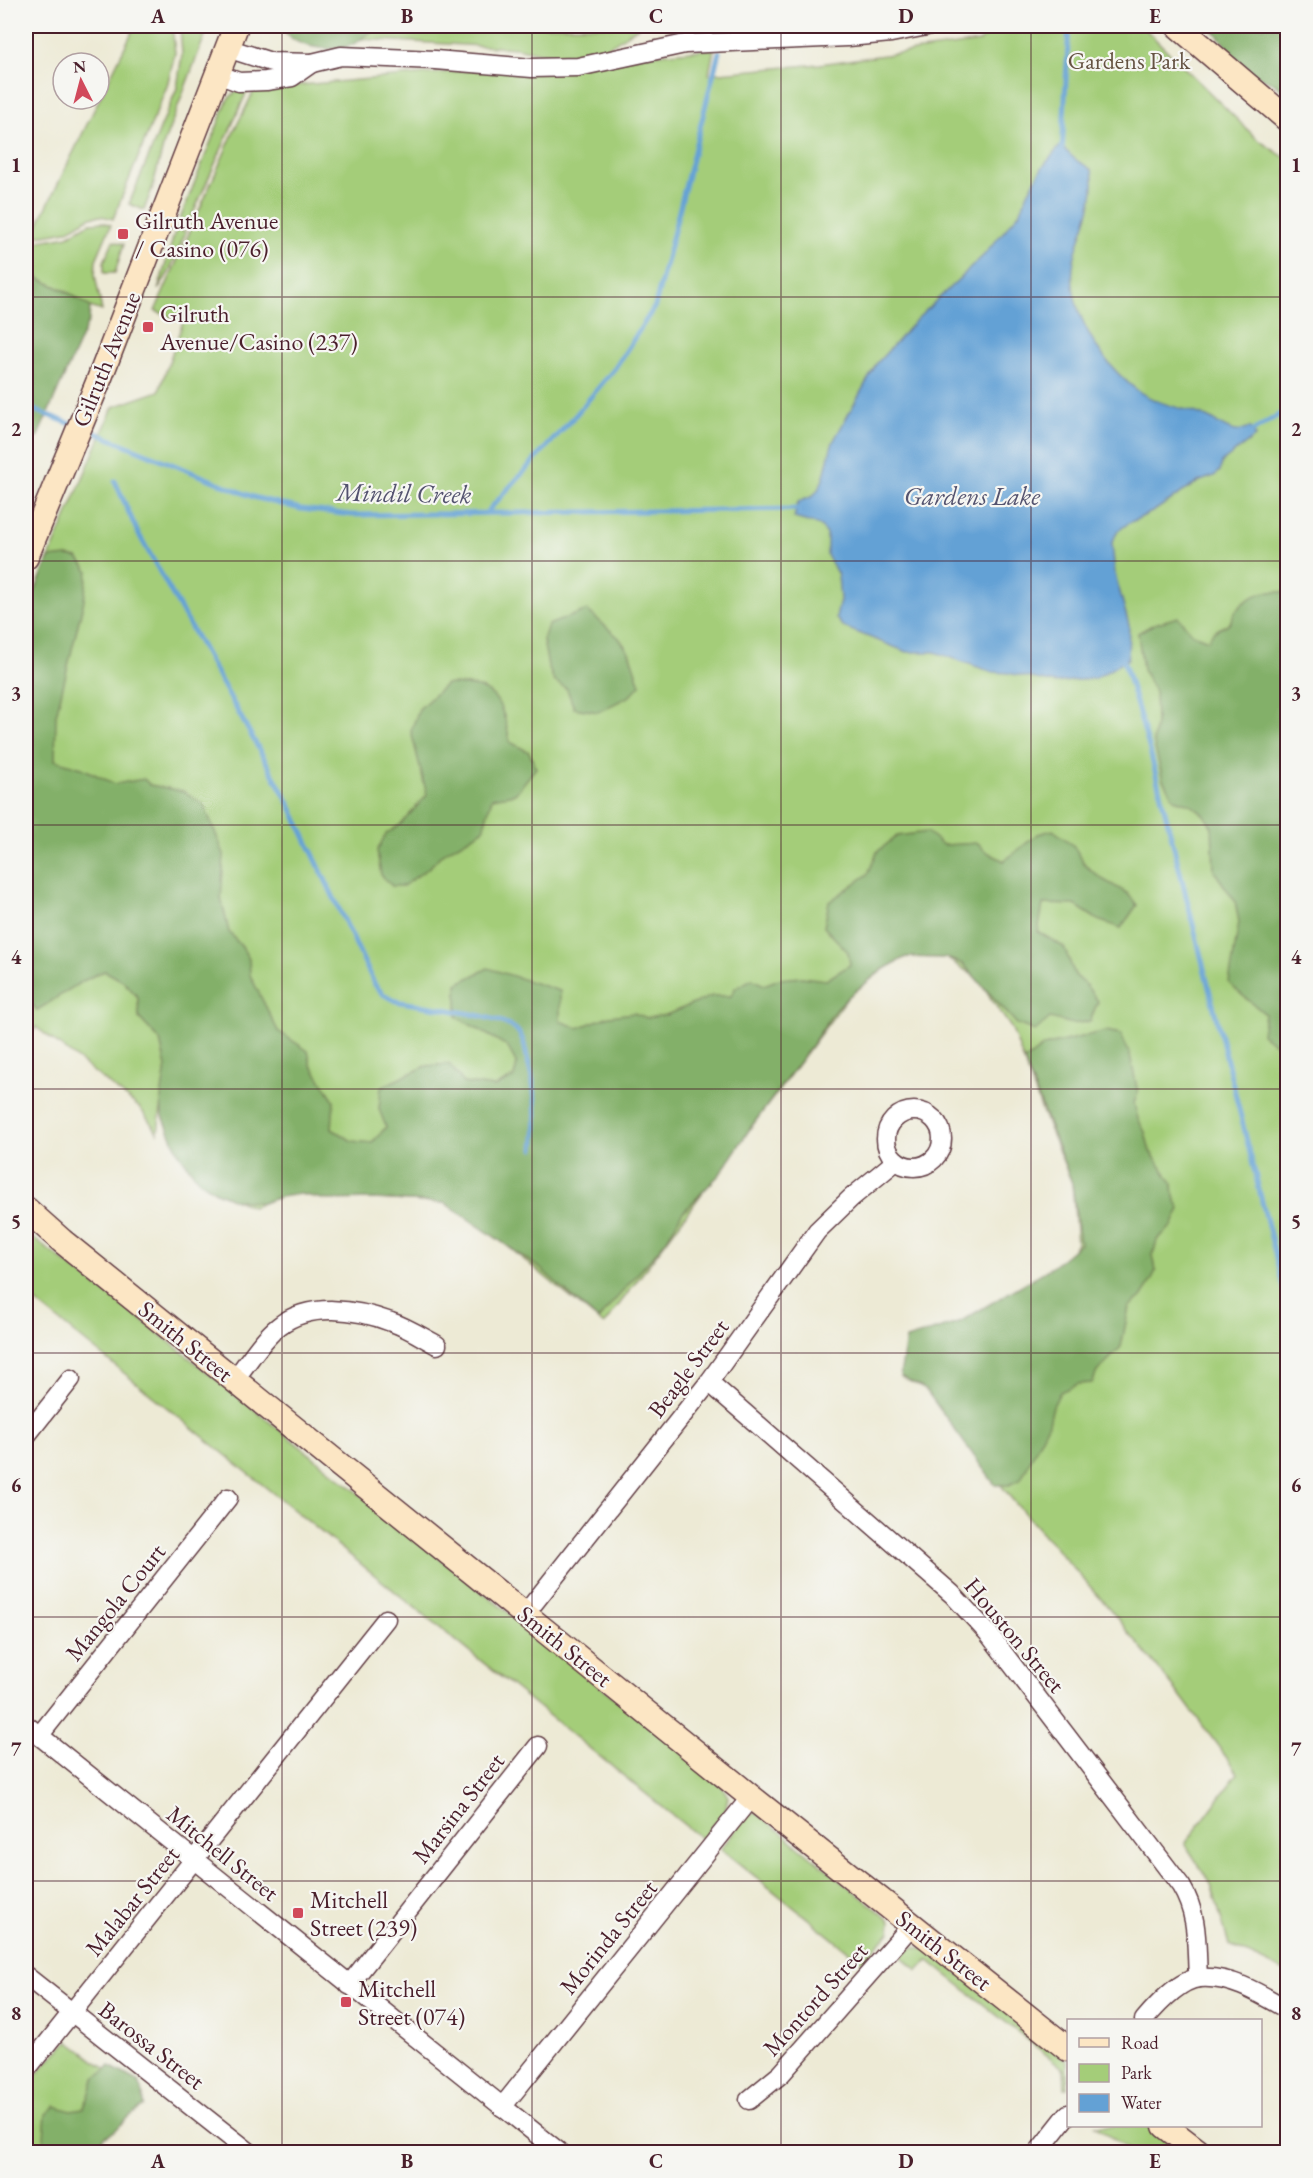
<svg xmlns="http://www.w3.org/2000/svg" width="1313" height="2178" font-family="'EB Garamond',serif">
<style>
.green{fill:#a4cd79;stroke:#777652;stroke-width:1.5}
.forest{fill:#83b069;stroke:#66684a;stroke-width:1.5}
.water{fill:#63a1d5;stroke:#566080;stroke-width:1.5}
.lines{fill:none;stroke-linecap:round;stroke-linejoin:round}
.stream{stroke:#63a1d5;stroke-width:5}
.street-casing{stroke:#623d44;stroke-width:21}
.secondary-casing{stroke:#623d44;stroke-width:27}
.street{stroke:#fff;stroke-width:18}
.secondary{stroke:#fce6c4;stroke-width:24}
.grid{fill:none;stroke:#4a1f2b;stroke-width:1.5;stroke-opacity:0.55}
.poi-dot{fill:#d1495b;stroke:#f6f6f2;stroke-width:2}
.labels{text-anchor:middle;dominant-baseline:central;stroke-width:4.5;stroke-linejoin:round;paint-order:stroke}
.park-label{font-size:24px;fill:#655342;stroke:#f6f6f2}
.poi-label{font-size:24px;fill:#4a1f2b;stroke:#f6f6f2;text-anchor:start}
.street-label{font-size:24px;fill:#4a1f2b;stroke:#f6f6f2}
.water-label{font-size:26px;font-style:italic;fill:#54536f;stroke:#f6f6f2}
.neatline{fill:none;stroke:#4a1f2b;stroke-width:2}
.grid-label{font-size:20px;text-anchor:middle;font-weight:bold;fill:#4a1f2b}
</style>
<rect width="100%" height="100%" fill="#f6f6f2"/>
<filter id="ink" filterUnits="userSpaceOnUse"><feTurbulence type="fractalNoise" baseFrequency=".0167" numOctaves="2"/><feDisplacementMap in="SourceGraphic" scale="12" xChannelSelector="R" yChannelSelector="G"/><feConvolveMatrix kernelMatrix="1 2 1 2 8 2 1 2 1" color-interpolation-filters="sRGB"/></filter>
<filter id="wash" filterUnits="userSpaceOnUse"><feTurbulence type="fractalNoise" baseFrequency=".008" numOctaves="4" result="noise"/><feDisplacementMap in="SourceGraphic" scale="24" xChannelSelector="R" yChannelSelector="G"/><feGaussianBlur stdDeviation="1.35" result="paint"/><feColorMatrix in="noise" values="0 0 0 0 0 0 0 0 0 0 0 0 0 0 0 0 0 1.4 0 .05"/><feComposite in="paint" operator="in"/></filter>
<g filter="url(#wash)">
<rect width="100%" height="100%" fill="#edead5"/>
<g class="green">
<path d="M135,26h37l3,27 -8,33 -54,133c-29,-9 -26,5 -48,12 -11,3 -23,4 -33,6z"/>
<polygon points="180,26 206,26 207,30 164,143 152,189 144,210 129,204 177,88 182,54"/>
<path d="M286,26h354c-11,6 -21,15 -32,21 -30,15 -61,8 -92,1l-224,-13z"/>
<polygon points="998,26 1142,26 1257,139 1287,159 1287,1973 1229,1945 1211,1884 1185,1844 1238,1773 1183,1699 1109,1608 1011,1498 926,1389 1054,1280 1077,1243 1072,1183 1042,1111 1012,1029 976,977 946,958 900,957 848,997 604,1325 456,1204 288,1193 253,1207 216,1192 176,1134 163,976 59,908 26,612 113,407 159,391 183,322 155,311 234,131 255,89 714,49 709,74 820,64 979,42"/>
<polygon points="248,89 187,227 178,224 228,99 237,91"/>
<polygon points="103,222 111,225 96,260 95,275 102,311 90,307 69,293 26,272 26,249 29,243 68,236 90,223"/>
<polygon points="176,228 186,232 169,272 158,290"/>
<polygon points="113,241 124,244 115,273 104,273 104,262"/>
<path d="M105,971l18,10 15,16 1,21 21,22 6,26 -8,67 -18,-25 -104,-81 -10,14v-43l11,12c21,-13 46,-32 68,-39z"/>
<polygon points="26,1233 147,1324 720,1782 728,1797 725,1811 702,1839 26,1294"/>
<polygon points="756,1812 891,1921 890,1932 862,1962 721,1849 747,1814"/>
<polygon points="915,1947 929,1950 1067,2060 1068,2088 1065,2088 1064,2069 928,1960 918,1971 902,1957 902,1952"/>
<polygon points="68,2041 140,2094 75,2152 26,2152 26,2085"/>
<polygon points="1095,2126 1149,2126 1182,2152 1132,2152"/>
</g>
<g class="forest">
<path d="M282,26h112l-4,7 -18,-2c-7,4 -15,13 -23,15 -20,6 -59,2 -67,-20z"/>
<polygon points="1207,26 1287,26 1287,94 1273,83 1244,70 1216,33"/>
<polygon points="26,272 69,293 90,307 89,320 37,438 26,433"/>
<path d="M67,556l11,2 10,13 -4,29 -28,115 -1,45 27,8 33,16 29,-5 6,6 33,6 21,14 20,49 -3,44 8,34 13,15 7,12 1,16 28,56 30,20 3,14 23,35 -2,29 20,12 20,2 14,-16 -7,-18 2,-22 45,-21 23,-2 15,19 31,4 19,-10 3,-13 -10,-18 -50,-29v-33l31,-16 72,23v30l18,7 31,-12 25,-3 13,5 19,-3 46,-19h19l4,-8 17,-9 12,6 15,-6 23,-2 24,3 24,-15 -2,-13 -24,-25 5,-25 39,-28 9,-22 20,-16 30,-4 16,13 35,-2 7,8 19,10 34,-27 15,-4 20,15 13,21 16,13 25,14 10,12 -16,23 -23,-8 -23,-15 -32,-1 -5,28 26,15 11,28 11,10 12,16 -8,20 -17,3 -23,-6 -15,13 -18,-7 -54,-60 -17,-6 -40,-1 -24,13 -34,27 -13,13 -26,39 -58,78 -31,47 -38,39 -16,28 -68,79 -57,-51 -96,-66 -71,-4 -47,1 -27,-6 -20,3 -18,6 -30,-4 -16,-7 -18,-12 -20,-28 -16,-38 -1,-16 5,-31 -6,-27 -21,-22 -1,-21 -15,-16 -18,-10c-22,7 -47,27 -68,39l-11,-12v-386l23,-54z"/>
<path d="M1265,592h19l4,5 -1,456 -25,-19 3,-20c-12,-11 -25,-19 -36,-31l10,-61 -4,-21 -21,-30 -2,-44 -8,-12 -14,-11 -16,-5 -11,-19 -10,-40 3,-17 -1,-31 -12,-22 -5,-37 16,-9 24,-7 15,17 15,6 5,-8 17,-9c5,-17 18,-26 35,-31z"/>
<polygon points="587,610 619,638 629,652 640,685 630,696 598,712 574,708 567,689 554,681 548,666 543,640 548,625"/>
<path d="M446,684c49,0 55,12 64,58l19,10 7,16 -21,26 -23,4 -9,32 -41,24 -12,13 -27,19h-11l-11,-11 -4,-24 9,-17 15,-10 26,-29 -16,-64 8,-22z"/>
<polygon points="1106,1031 1121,1034 1130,1055 1138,1093 1134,1103 1138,1119 1145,1132 1150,1151 1173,1184 1174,1197 1180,1209 1172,1226 1157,1240 1153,1255 1156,1270 1152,1280 1141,1297 1129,1307 1121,1347 1097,1372 1092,1383 1078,1384 1060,1392 1053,1406 1049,1423 1021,1479 1009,1485 995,1485 926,1390 900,1376 906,1339 958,1323 1052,1267 1080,1244 1072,1183 1024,1061 1044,1046"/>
<path d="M110,2066c23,15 33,8 34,40l-17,12 -12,13 -10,5 -11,16h-46l-5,-5 3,-33 9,-8 16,5 12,-2 6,-13 5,-17z"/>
</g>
<path class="water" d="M1059,147c8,2 9,7 16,12 6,5 12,6 17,12 6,30 -12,60 -18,89 -9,47 26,102 63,130 13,10 30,15 46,19 10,2 20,6 30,11 7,4 15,11 24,11 4,0 9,-3 13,-4l6,9 -34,26 -2,9 -6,5 -16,6 -44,29 -25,12 -11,8 -6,11 3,32 14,51 -1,34 -32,19 -41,5 -47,-10 -16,-1 -57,-20h-28l-64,-25 -7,-9 4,-18 -2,-25 -11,-20v-21l-8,-9 -25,-7 4,-16c4,-2 9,-3 13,-5 16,-11 15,-41 23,-57l43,-77 41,-45 66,-63 37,-44 7,-18 14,-25z"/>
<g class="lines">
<g class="stream">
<polyline points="1062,153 1069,26"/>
<polyline points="26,407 74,425"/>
<polyline points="86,429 253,497 301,509 352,515 801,509"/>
<polyline points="1248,434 1288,409"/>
<path d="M115,481l22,50 152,272 86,182 8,9 13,7c28,6 98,13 118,27 9,6 11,19 13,29 9,31 11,59 7,92"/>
<polyline points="487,512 574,417 615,368 655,306 719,52"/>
<polyline points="1124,662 1149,747 1288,1306"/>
<polyline points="1281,1895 1288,1893"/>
</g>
</g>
</g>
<g filter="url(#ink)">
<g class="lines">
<g class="street-casing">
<g id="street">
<polyline points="227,48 271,62 312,63 341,56 435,60 532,68 578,67 685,44 848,37 891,33 927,26"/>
<polyline points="217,74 239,82 266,81 292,77 312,63"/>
<circle cx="914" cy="1139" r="28"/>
<path d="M234,1380c14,-17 27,-40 45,-54 31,-24 77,-17 112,-4 16,5 31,15 46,23"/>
<path d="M709,1382l243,212 36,39 193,253c18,30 15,58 17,92"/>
<polyline points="26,1436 71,1379"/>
<polyline points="526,1613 709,1382 817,1231 851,1198 896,1161"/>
<polyline points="26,1725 559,2152"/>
<polyline points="39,1736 228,1498"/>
<polyline points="26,1976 249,2152"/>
<polyline points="349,1985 538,1746"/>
<path d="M1144,2020c12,-14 35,-40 55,-42 32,-3 63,17 89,32"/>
<polyline points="26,2070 386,1619"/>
<polyline points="749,2100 781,2074 912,1925"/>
<polyline points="502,2107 751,1797"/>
<polyline points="1038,2152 1068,2114"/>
</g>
</g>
<g class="secondary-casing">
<g id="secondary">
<polyline points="1178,26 1288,120"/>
<polyline points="26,557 97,385 236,26"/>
<polyline points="26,1209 62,1241 751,1797 1068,2049"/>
<polyline points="1165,2126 1199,2152"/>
</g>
</g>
<use href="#street" class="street"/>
<use href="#secondary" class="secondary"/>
</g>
</g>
<path class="grid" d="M282,26v2126M532,26v2126M781,26v2126M1031,26v2126M26,297h1262M26,561h1262M26,825h1262M26,1089h1262M26,1353h1262M26,1617h1262M26,1881h1262"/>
<g class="poi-dot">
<rect x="117" y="228" width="12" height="12" rx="3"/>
<rect x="142" y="321" width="12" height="12" rx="3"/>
<rect x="292" y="1907" width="12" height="12" rx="3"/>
<rect x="340" y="1996" width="12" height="12" rx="3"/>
</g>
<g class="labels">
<g class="park-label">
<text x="1129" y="60">Gardens Park</text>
</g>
<g class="poi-label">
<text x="135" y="220">Gilruth Avenue<tspan x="135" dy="28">/ Casino (076)</tspan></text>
<text x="160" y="313">Gilruth<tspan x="160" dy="28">Avenue/Casino (237)</tspan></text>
<text x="310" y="1899">Mitchell<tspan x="310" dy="28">Street (239)</tspan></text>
<text x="358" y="1988">Mitchell<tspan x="358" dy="28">Street (074)</tspan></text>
</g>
<g class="street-label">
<text transform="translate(106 359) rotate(-68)">Gilruth Avenue</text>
<text transform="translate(186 1341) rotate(39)">Smith Street</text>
<text transform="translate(688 1368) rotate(-53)">Beagle Street</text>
<text transform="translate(115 1602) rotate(-51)">Mangola Court</text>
<text transform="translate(1015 1635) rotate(50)">Houston Street</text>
<text transform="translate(565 1646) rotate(39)">Smith Street</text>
<text transform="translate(458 1808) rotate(-52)">Marsina Street</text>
<text transform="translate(223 1853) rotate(39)">Mitchell Street</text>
<text transform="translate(132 1901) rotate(-51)">Malabar Street</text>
<text transform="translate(608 1937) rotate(-51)">Morinda Street</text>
<text transform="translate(944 1950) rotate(38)">Smith Street</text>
<text transform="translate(815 1999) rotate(-48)">Montord Street</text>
<text transform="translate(152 2045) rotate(38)">Barossa Street</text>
</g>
<g class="water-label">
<text transform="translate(404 493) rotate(1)">Mindil Creek</text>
<text x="972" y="496">Gardens Lake</text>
</g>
</g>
<rect width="1313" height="2178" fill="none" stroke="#f6f6f2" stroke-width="66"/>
<rect x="1067" y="2019" width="195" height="108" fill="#f6f6f2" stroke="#b1a0a2" stroke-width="1.5"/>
<rect x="1079" y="2038" width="30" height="9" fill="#fce6c4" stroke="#b1a0a2" stroke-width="1.5"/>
<text x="1121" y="2049" font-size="18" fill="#4a1f2b">Road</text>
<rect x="1079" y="2064" width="30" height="18" fill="#a4cd79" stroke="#b1a0a2" stroke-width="1.5"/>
<text x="1121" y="2079" font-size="18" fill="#4a1f2b">Park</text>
<rect x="1079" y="2094" width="30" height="18" fill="#63a1d5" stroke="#b1a0a2" stroke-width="1.5"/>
<text x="1121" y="2109" font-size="18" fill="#4a1f2b">Water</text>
<g transform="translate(81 81) rotate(354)"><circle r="28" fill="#f6f6f2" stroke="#b1a0a2" stroke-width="1.5"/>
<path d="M0-4.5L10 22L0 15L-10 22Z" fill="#d1495b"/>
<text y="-9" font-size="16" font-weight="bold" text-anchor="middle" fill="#4a1f2b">N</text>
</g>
<rect x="33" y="33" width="1247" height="2112" class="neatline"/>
<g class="grid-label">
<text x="158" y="23">A</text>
<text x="407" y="23">B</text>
<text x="656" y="23">C</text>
<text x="906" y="23">D</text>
<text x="1155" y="23">E</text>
<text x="16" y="172">1</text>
<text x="1296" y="172">1</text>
<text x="16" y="436">2</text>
<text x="1296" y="436">2</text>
<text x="16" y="700">3</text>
<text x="1296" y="700">3</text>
<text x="16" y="964">4</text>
<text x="1296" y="964">4</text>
<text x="16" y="1228">5</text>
<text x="1296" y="1228">5</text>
<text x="16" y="1492">6</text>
<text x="1296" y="1492">6</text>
<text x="16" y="1756">7</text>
<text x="1296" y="1756">7</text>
<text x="16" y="2020">8</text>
<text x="1296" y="2020">8</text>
<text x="158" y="2168">A</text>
<text x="407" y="2168">B</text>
<text x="656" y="2168">C</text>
<text x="906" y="2168">D</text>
<text x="1155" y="2168">E</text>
</g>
</svg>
